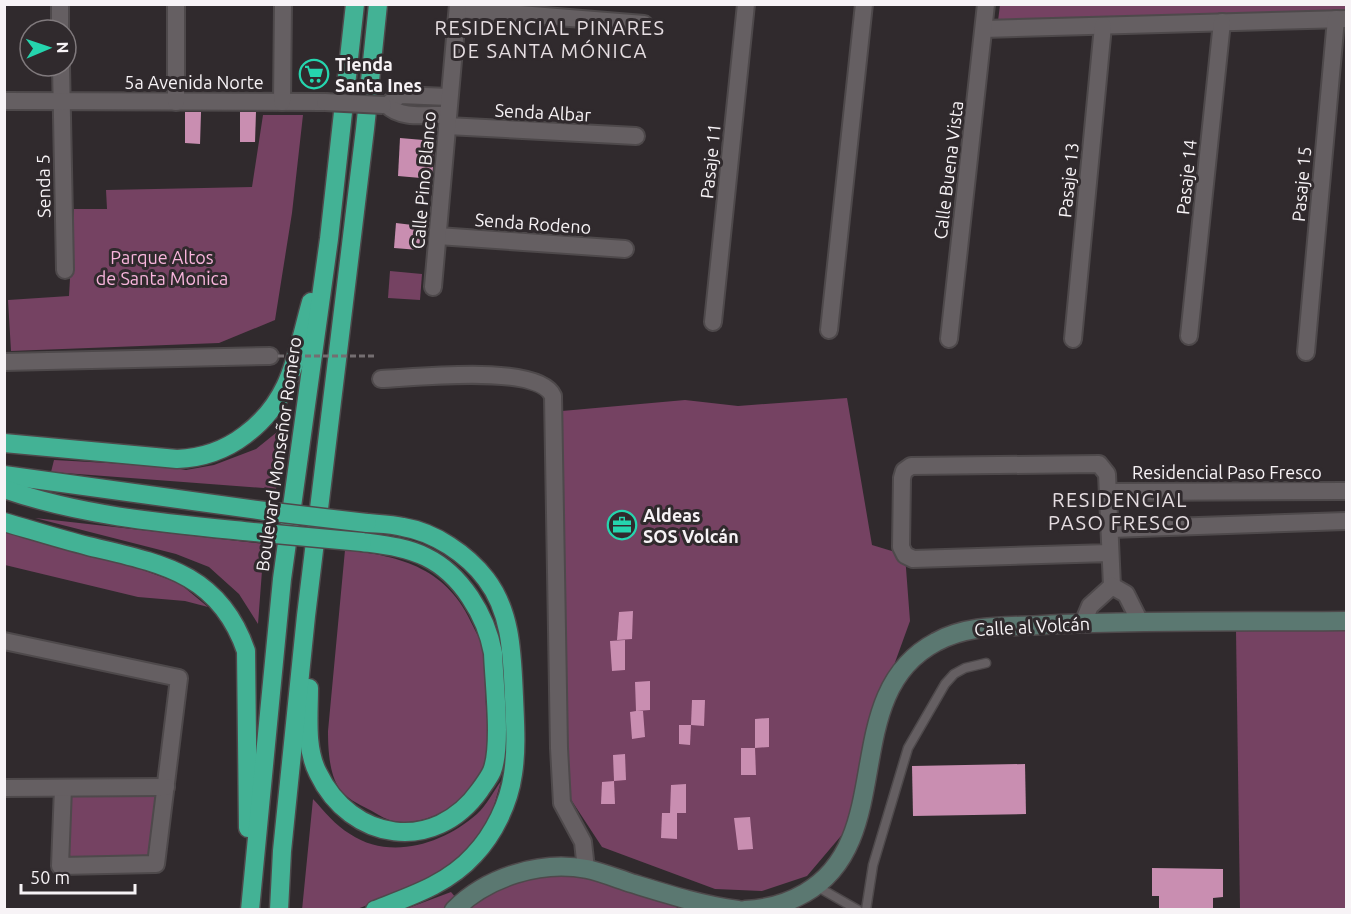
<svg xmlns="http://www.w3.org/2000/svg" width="1351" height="914" font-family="Ubuntu,sans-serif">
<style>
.green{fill:#754262}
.building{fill:#c98eb1}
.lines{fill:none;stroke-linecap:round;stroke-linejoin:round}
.lane-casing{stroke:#4e494b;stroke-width:11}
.street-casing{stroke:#4e494b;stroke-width:20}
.secondary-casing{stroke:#4e494b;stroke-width:21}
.highway-casing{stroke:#4e494b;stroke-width:21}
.lane{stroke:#655f62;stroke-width:8}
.street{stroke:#655f62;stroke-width:16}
.secondary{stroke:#5b7871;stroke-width:18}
.highway{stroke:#43b295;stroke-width:18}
.street-bridge-casing{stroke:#4e494b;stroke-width:20;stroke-linecap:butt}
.highway-bridge-casing{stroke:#4e494b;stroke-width:21;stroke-linecap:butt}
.path-bridge{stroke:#746e71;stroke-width:3;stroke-dasharray:6 3;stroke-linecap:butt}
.street-bridge{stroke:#655f62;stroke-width:16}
.highway-bridge{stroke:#43b295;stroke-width:18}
.labels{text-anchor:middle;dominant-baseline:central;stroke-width:6;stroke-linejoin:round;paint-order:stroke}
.poi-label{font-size:18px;font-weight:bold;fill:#f7f3f6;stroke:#302a2d;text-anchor:start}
.street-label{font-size:18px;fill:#f7f3f6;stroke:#302a2d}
.park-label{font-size:18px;fill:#f8b5dc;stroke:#302a2d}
.neighbourhood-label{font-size:20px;letter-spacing:1.5px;fill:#e5dde1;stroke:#302a2d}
</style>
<rect width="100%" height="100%" fill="#302a2d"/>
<g class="green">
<polygon points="1000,5 1346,5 1346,20 997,29"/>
<polygon points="263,115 303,115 292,213 275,320 219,343 11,351 8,300 69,296 74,209 107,209 106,190 252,187"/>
<polygon points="390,271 422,274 420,300 388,298"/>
<polygon points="847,398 872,545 905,555 910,621 864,748 846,830 807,876 762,891 715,889 602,847 566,792 562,411 685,400 738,406"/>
<polygon points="287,424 276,489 51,472 54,460 162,466 186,470 214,465 256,449"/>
<polygon points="35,518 264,544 258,624 239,594 209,567 176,554"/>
<polygon points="4,531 140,569 179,583 208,607 185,601 138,597 5,565"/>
<path d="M345,550c58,6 103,19 128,76 3,7 8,14 10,21 4,17 2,41 3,59 2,29 7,53 -10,79 -15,23 -56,42 -83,36 -9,-2 -17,-8 -25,-12 -10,-5 -22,-11 -29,-21 -10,-15 -11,-40 -11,-57z"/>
<polygon points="1346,627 1346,909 1240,909 1236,630"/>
<path d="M501,781l-12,42 -28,33 -29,25 -75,28 -55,1 11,-111c12,13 22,26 37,35 40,27 93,10 127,-20 9,-8 16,-22 24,-33z"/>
<polygon points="69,792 157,793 148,855 69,858"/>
<polygon points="552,873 593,877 676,902 677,909 464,910 507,883"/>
<polygon points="451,892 456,898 444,909 403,910"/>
</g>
<g class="building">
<polygon points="185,112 201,112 200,144 185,143"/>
<polygon points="240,112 256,112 255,142 240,142"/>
<polygon points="400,138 435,141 432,179 398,176"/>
<polygon points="396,223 421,226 419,250 394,248"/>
<polygon points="633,611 632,639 617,640 619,612"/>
<polygon points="625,640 625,670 612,671 610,641"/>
<polygon points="650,681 650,710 636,711 643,711 645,737 632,739 630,712 636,711 635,682"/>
<polygon points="692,700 705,700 704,726 691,725"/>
<polygon points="769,718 769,747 755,748 755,719"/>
<polygon points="679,725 691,725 690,745 679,744"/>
<polygon points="741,748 755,748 756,775 741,775"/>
<polygon points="625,754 626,780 614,781 613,755"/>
<polygon points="1025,764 1026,814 913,816 912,766"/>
<polygon points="614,781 615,804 601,804 602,782"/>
<polygon points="686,784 686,813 670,813 671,785"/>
<polygon points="662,813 677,813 677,839 661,838"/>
<polygon points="750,817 753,849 738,850 734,818"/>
<polygon points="1152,868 1223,869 1223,897 1213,898 1213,909 1159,909 1159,896 1152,896"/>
</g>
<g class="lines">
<g class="lane-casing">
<g id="lane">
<polyline points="816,886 858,910"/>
<polyline points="866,910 873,865 908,748 945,684 954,674 965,668 986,663"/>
</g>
</g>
<g class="street-casing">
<g id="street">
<polyline points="60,4 60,30"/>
<polyline points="458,9 644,24"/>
<polyline points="984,29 1346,19"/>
<polyline points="61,66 65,270"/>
<polyline points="4,101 325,102"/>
<polyline points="176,102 176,4"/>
<polyline points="282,102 283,4"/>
<polyline points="387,105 400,95 449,97"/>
<path d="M387,105c14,15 42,9 61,10"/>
<polyline points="447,126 636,136"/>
<polyline points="438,236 625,249"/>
<polyline points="433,287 458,4"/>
<polyline points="713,322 746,4"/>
<polyline points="829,330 864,4"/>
<polyline points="1189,336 1222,22"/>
<polyline points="949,339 986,4"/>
<polyline points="1073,339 1103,26"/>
<polyline points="1306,352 1336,19"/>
<polyline points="4,362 270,356"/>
<path d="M381,379c32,-1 158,-16 172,17l6,352 3,55 21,39 3,27"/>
<polyline points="1108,492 1346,491"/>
<polyline points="1110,529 1346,521"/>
<polyline points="1110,553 913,559 905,555 901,547 902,478 904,471 911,466 1099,464 1107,474 1112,586"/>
<polyline points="1083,623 1090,606 1112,586 1126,594 1140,622"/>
<polyline points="4,641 179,678 156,864 60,866 63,788"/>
<polyline points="4,788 166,787"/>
</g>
</g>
<g class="secondary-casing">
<g id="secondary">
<path d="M454,910c33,-33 87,-50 133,-41 14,3 29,9 44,14 36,11 70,22 107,27"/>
<path d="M745,910c22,-1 41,-6 60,-17 94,-54 32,-199 131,-251 32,-18 70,-15 106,-17 101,-5 203,-3 304,-4"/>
</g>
</g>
<g class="highway-casing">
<g id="highway">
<path d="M4,443l173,16c26,-1 47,-8 68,-24 47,-35 51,-80 66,-133"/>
<polyline points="4,475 265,511"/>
<path d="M4,489c84,29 172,35 260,44"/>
<path d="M4,522c28,8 56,17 84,24 71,17 131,26 158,105l2,177"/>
<path d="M367,523c12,1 24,1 36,4 31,5 64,27 83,52 26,34 26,77 28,118 1,25 3,51 -1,77 -4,29 -19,60 -39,81 -26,29 -63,41 -99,55"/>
<path d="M309,688c0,27 -4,60 9,85 33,69 117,81 162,17 4,-6 9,-12 12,-19 10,-25 2,-89 1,-118 -7,-38 -32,-79 -67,-96 -20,-10 -42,-12 -64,-15"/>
<polyline points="250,910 282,579 329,239 355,4"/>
<polyline points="279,910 282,851 306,616 365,129 378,4"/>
</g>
</g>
<use href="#lane" class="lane"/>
<use href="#street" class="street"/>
<use href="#secondary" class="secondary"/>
<use href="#highway" class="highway"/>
<g class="street-bridge-casing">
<polyline id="street-bridge" points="325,102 383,105"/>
</g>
<g class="highway-bridge-casing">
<g id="highway-bridge">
<polyline points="265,511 367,523"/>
<polyline points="264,533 362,542"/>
</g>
</g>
<polyline class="path-bridge" points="278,356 375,356"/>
<use href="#street-bridge" class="street-bridge"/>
<use href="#highway-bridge" class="highway-bridge"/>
</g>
<defs>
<g id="supermarket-ring" transform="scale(1.5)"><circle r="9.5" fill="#302a2d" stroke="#25d5ae" stroke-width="1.5"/><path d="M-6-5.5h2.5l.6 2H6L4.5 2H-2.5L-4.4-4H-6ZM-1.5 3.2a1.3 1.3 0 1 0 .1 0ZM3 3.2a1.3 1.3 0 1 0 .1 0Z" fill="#25d5ae"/></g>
<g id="office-ring" transform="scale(1.5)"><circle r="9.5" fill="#302a2d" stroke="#25d5ae" stroke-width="1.5"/><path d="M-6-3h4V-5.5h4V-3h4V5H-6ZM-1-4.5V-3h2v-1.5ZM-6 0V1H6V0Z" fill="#25d5ae"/></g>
</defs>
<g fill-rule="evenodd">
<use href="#supermarket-ring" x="314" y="74"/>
<use href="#office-ring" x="622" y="525"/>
</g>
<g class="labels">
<g class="poi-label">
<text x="335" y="64">Tienda<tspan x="335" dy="21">Santa Ines</tspan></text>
<text x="643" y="515">Aldeas<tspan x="643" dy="21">SOS Volcán</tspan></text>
</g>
<g class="street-label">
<text x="194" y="82">5a Avenida Norte</text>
<text transform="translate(543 112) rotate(3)">Senda Albar</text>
<text transform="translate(710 161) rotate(-84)">Pasaje 11</text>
<text transform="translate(948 170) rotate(-83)">Calle Buena Vista</text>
<text transform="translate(1186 177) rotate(-84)">Pasaje 14</text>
<text transform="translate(423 180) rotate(-85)">Calle Pino Blanco</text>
<text transform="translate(1068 180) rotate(-84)">Pasaje 13</text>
<text transform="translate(1301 184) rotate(-85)">Pasaje 15</text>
<text transform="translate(43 186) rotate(-91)">Senda 5</text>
<text transform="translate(533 223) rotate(4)">Senda Rodeno</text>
<text transform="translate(278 454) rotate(-82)">Boulevard Monseñor Romero</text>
<text x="1227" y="472">Residencial Paso Fresco</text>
<text transform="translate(1032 626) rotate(-3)">Calle al Volcán</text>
</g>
<g class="park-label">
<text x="162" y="257">Parque Altos<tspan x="162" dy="21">de Santa Monica</tspan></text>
</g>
<g class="neighbourhood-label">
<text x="550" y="27">RESIDENCIAL PINARES<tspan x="550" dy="23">DE SANTA MÓNICA</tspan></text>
<text x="1120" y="499">RESIDENCIAL<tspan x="1120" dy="23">PASO FRESCO</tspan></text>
</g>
</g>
<rect width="1351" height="914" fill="none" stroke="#f7f3f6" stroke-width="12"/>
<g transform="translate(48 48) rotate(88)"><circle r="28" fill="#302a2d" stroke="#807a7d" stroke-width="1.5"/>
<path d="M0-4.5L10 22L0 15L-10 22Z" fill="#25d5ae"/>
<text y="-9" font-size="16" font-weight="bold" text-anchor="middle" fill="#f7f3f6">N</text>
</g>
<path d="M21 884v9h114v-9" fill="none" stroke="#f7f3f6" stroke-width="3"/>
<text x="30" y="884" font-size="18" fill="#f7f3f6" stroke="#302a2d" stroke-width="4.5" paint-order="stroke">50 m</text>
</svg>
